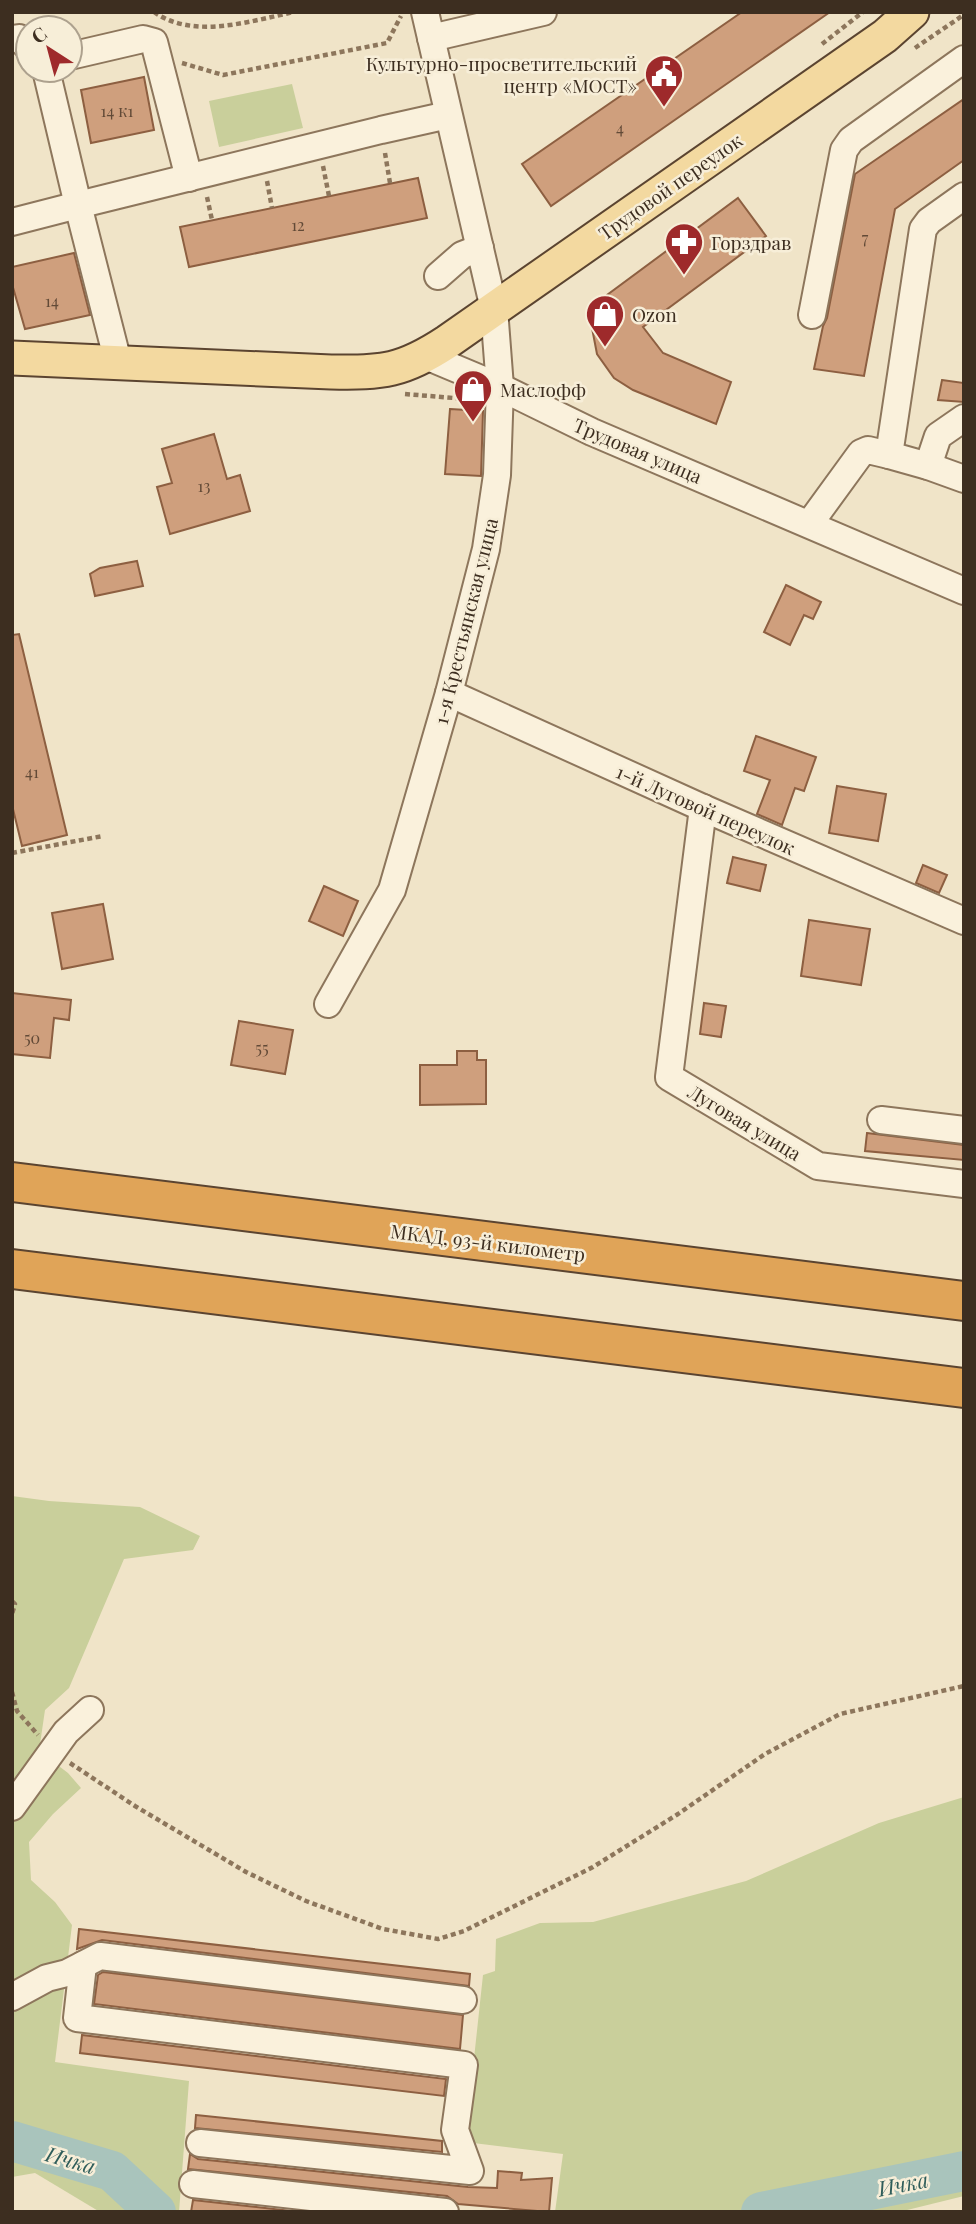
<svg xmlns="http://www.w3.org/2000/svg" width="976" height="2224" font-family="'Playfair Display',serif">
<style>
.green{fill:#c9cf9b}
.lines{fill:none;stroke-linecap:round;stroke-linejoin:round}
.river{stroke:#a9c4bc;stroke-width:40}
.building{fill:#cf9f7d;stroke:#8d5f41;stroke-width:2}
.minor-casing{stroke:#8d765c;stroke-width:30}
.major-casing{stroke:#5b4430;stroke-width:37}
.highway-casing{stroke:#5b4430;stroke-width:42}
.path{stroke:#8d765c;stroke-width:4.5;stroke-dasharray:5 3.5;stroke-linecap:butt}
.minor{stroke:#faf1dc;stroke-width:26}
.major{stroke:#f3d9a0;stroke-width:33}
.highway{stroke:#e0a458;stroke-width:38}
.labels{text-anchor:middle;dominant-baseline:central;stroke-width:5;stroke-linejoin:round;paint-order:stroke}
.number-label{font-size:16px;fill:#624a37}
.poi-label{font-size:19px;fill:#3d2e20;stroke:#f7eed8;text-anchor:start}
.street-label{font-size:19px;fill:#3d2e20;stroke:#f7eed8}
.water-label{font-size:21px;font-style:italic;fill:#2f5d5a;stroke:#f7eed8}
</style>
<rect width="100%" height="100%" fill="#f0e4c8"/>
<g class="green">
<polygon points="292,84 303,128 219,147 209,101"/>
<polygon points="12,1496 49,1501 140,1507 200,1536 193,1550 124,1559 69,1688 45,1710 39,1751 68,1773 81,1788 53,1814 29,1842 31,1880 55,1902 72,1925 55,2062 189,2081 179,2212 100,2212 35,2173 12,2177"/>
<polygon points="964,1797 964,2196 899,2212 555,2212 563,2154 465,2142 483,1975 495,1971 496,1939 540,1923 593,1922 746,1881 879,1823"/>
</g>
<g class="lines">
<g class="river">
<polyline points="12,2141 112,2171 156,2212"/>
<polyline points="761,2212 964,2171"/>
</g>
</g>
<g class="building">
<polygon points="742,12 830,12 551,206 522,164"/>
<polygon points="144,77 154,130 91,143 81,90"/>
<polygon points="964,99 964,160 895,209 864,376 814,369 823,326 827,318 855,174"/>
<polygon points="418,178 427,218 189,267 180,227"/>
<polygon points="738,198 766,236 643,327 663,353 731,382 716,424 633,390 614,378 597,354 592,328 596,310 607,295"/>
<polygon points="74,253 90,315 25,329 12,284 12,267"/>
<polygon points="942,380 964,383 964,402 938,400"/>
<polygon points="450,409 483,411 481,476 445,474"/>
<polygon points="214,434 227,479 240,475 250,511 170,534 157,487 172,483 162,449"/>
<polygon points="137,561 143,586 95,596 90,574 100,568"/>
<polygon points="786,585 821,602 813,619 804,615 790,645 764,632"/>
<polygon points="19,634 67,835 22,846 12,805 12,635"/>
<polygon points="756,736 816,757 804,791 795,788 782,825 757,814 770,780 744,771"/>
<polygon points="837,786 886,794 878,841 829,833"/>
<polygon points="733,857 766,865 760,891 727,883"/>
<polygon points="923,865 947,875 939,893 916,883"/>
<polygon points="324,886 358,901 343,936 309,921"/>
<polygon points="103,904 113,959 62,969 52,913"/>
<polygon points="809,920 870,929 861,985 801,976"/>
<polygon points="12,993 71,1000 69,1020 54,1018 50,1058 12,1054"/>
<polygon points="704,1003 726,1006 721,1037 700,1034"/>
<polygon points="239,1021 293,1030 285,1074 231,1065"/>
<polygon points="457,1051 477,1051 477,1060 486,1060 486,1104 420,1105 420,1065 457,1065"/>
<polygon points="867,1133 964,1145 964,1160 865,1151"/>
<polygon points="79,1929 470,1974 469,1986 102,1940 77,1949"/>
<polygon points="103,1972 463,2015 460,2049 94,2004 98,1975"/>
<polygon points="82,2035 446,2079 444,2096 80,2053"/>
<polygon points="196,2115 442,2141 442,2152 195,2128"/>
<polygon points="190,2154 198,2159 468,2187 497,2188 498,2171 522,2173 521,2180 552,2178 549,2212 458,2204 447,2196 188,2169"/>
<polygon points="193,2200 300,2212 191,2212"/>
</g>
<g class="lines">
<g class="minor-casing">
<g id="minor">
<polyline points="431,38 543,12"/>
<polyline points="12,39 19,38 28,47"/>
<polyline points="70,56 143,39 154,42 189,178"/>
<polyline points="964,196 929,221 923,229 889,455 928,466 964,479"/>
<polyline points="12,222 78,205 46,70"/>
<polyline points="438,276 462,255 480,248"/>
<polyline points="812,315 844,150 851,140 964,59"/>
<polyline points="426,356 500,387 592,432 964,591"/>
<polyline points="118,362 78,205 381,130 448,115"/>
<polyline points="928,466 938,436 964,418"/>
<polyline points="810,523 861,453 868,450 889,455"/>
<polyline points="449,693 703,808 964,921"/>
<polyline points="703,808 669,1077 818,1166 964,1184"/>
<polyline points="328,1004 392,890 449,693 486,549 497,475 500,387 494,309 425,12"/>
<polyline points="881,1120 964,1130"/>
<polyline points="12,1807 66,1732 90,1710"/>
<polyline points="83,1965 77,2018 464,2065 455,2130 470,2171 200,2143"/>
<polyline points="12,1997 47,1978 67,1973 100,1956 463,2000"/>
<polyline points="193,2184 445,2212"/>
</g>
</g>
<g class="major-casing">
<path id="major" d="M12,358l319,14c52,1 72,-1 116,-30l438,-306 27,-24"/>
</g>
<g class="highway-casing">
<g id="highway">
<polyline points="12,1182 964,1301"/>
<polyline points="12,1269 964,1388"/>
</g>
</g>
<g class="path">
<path d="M154,12c40,28 96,9 140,0"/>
<polyline points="822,44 863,12"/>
<polyline points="915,48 962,16 962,12"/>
<polyline points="182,63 223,75 387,43 401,16"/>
<polyline points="385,153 390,183"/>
<polyline points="323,166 329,196"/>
<polyline points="267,181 272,208"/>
<polyline points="207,197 212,220"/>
<polyline points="405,394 466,399"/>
<polyline points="12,853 103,836"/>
<polyline points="12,1601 15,1604 12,1614"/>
<polyline points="12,1692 17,1711 38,1735"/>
<polyline points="70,1763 135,1806 246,1872 306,1901 383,1929 438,1939 464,1931 593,1867 678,1814 765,1754 840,1714 964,1686"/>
</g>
<use href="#minor" class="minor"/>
<use href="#major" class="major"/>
<use href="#highway" class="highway"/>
</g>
<defs>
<g id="civic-pin" transform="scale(2.0125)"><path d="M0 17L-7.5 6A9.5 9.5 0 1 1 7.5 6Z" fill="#9e2a2b" stroke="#f7eed8"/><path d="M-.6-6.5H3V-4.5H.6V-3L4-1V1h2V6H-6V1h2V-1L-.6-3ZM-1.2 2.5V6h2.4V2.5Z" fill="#fff"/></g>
<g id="pharmacy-pin" transform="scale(2.0125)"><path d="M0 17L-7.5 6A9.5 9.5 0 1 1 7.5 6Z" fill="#9e2a2b" stroke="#f7eed8"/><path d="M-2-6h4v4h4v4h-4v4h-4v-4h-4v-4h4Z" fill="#fff"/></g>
<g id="shop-pin" transform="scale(2.0125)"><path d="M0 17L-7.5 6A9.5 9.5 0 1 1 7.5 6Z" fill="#9e2a2b" stroke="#f7eed8"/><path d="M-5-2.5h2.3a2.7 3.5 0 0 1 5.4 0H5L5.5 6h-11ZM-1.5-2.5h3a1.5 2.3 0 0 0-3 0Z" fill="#fff"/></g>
</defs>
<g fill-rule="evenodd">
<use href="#civic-pin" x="664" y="74"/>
<use href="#pharmacy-pin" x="684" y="242"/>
<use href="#shop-pin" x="605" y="314"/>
<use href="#shop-pin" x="473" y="389"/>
</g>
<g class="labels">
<g class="number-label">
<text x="117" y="110">14 к1</text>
<text x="620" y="127">4</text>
<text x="298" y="224">12</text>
<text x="865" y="237">7</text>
<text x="52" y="300">14</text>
<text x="204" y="485">13</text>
<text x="32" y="771">41</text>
<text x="32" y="1037">50</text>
<text x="262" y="1047">55</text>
</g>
<g class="poi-label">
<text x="637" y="63" text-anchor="end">Культурно-просветительский<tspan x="637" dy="22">центр «МОСТ»</tspan></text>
<text x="711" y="242">Горздрав</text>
<text x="632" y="314">Ozon</text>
<text x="500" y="389">Маслофф</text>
</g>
<g class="street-label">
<text transform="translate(670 186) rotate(-35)">Трудовой переулок</text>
<text transform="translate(638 450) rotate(23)">Трудовая улица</text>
<text transform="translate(465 621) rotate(-76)">1-я Крестьянская улица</text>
<text transform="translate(706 809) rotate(24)">1-й Луговой переулок</text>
<text transform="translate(745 1122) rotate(31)">Луговая улица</text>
<text transform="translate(488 1242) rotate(7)">МКАД, 93-й километр</text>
</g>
<g class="water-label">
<text transform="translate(71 2159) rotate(16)">Ичка</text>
<text transform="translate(903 2183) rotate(-11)">Ичка</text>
</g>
</g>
<rect width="976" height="2224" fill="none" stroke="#3d2e20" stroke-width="28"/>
<g transform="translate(49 49) rotate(324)"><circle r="33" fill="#f7eed8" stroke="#ada18e" stroke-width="2"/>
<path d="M0-5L12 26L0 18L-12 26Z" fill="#9e2a2b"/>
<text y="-10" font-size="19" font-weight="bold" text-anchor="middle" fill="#3d2e20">С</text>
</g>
</svg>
